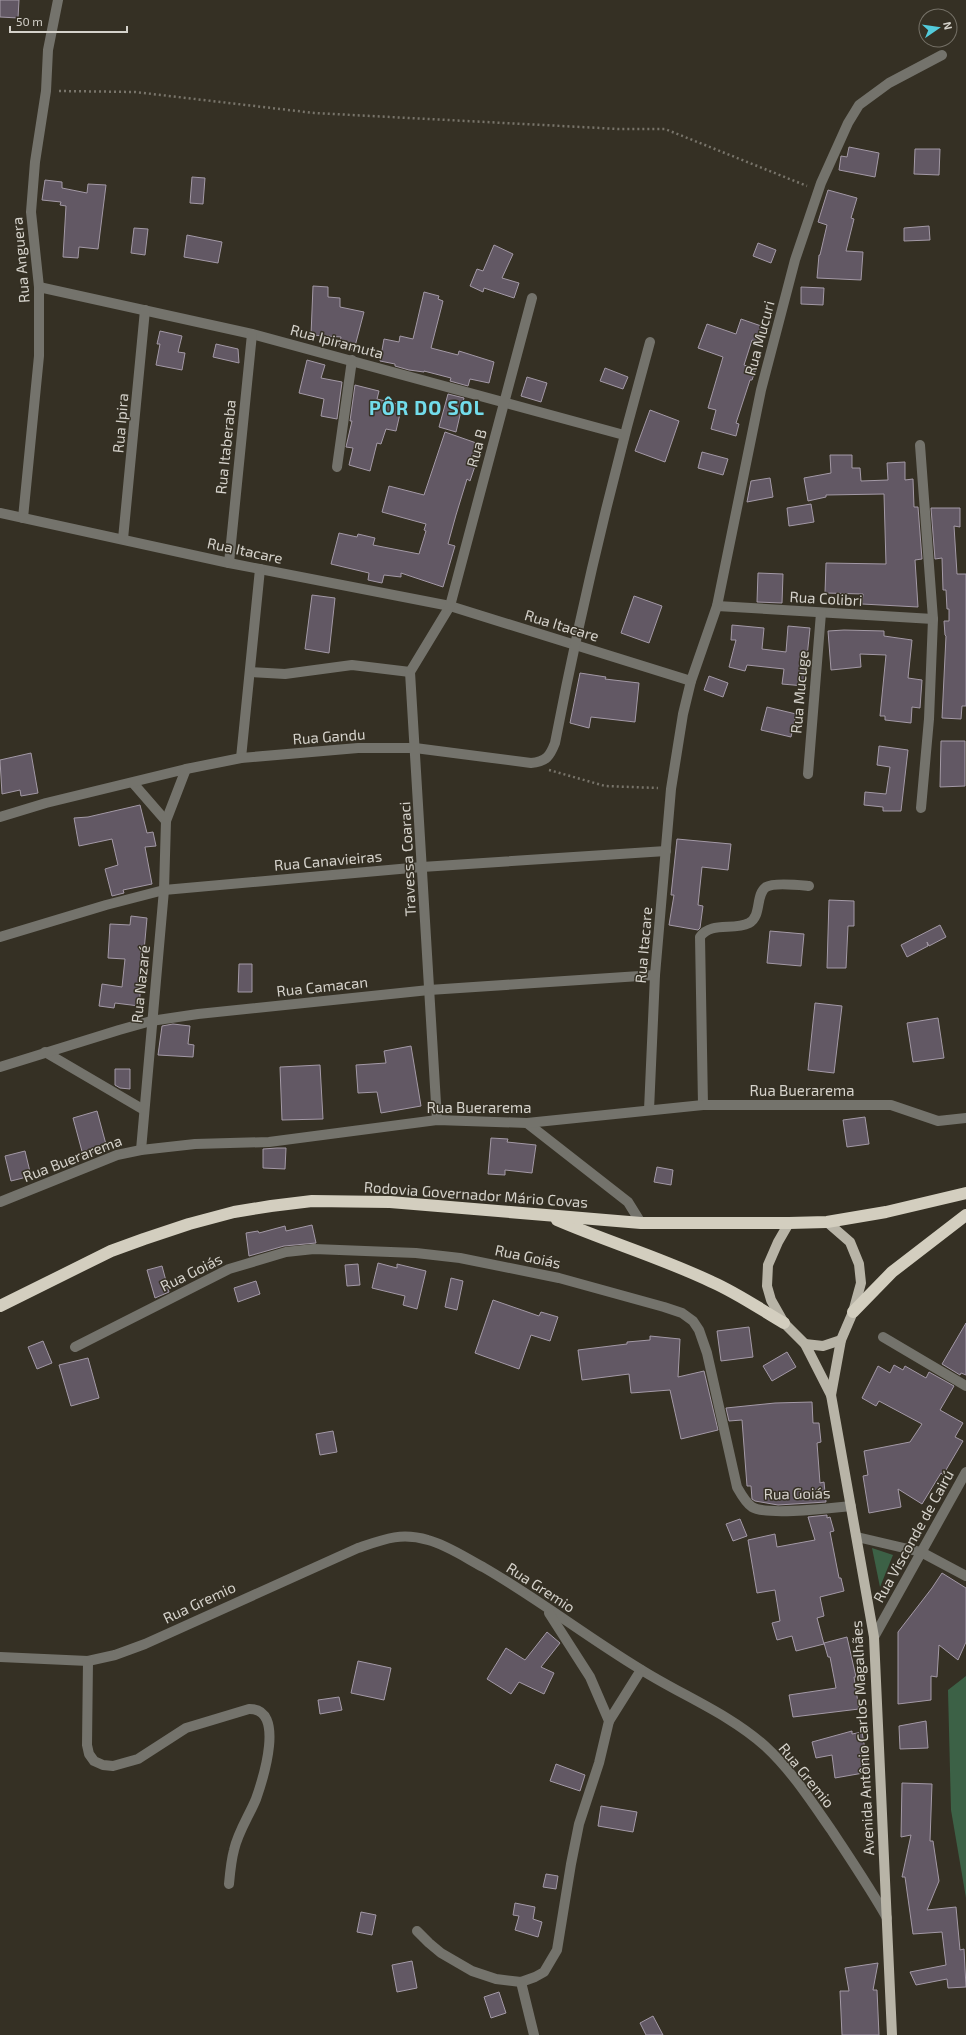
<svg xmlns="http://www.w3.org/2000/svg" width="966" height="2035" font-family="'Exo 2',sans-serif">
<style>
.green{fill:#3c6146}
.building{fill:#625864;stroke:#a399a6}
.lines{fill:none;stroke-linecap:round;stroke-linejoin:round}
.path{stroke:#78746a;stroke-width:2.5;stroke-dasharray:2 3;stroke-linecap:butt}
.minor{stroke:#74736c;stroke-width:10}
.major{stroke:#b8b4a7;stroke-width:10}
.highway{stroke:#d3cebf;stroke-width:12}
.labels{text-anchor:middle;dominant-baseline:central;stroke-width:3;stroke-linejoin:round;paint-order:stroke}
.street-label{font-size:15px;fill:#d5d2cb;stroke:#353024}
.district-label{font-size:19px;font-weight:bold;letter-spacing:1px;fill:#72dceb;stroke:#353024}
</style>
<rect width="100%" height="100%" fill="#353024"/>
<g class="green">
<polygon points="872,1548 893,1555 880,1587"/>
<polygon points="966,1676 966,1898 951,1810 948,1690"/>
</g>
<g class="building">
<polygon points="0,0 19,0 18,18 0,17"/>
<polygon points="849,147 879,153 875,177 839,170 841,156 847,157"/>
<polygon points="915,149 940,149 939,175 914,174"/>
<polygon points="192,177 205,178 203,204 190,203"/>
<polygon points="45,180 62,182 62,188 87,193 88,184 106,185 98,249 79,247 78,258 63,257 66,206 60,205 61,202 42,200"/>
<polygon points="828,190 857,198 851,218 854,219 846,251 863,252 861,280 817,278 819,255 820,255 827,225 818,222"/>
<polygon points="929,226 930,240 904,241 904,228"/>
<polygon points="134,228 148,229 145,255 131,253"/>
<polygon points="187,235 222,242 218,263 184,257"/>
<polygon points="758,243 776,250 771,263 753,256"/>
<polygon points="494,245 513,254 502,278 519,283 514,298 484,288 483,292 470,286 477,269 483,271"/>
<polygon points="313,286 328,287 328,297 340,298 340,307 364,312 354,350 339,346 341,337 311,335"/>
<polygon points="801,287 824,288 823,305 801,304"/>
<polygon points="424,292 439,296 438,299 443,301 431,348 458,355 459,351 494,362 489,383 470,379 468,386 450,381 451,378 424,371 424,372 409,370 395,366 395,364 380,361 384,339 399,342 400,336 413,339"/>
<polygon points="741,319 767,328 762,343 752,340 744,365 756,369 752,380 750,380 736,423 739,424 736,436 711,429 716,410 708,408 723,357 698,348 707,324 736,334"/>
<polygon points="160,331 182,336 178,352 185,353 182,370 156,365 160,344 157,344"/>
<polygon points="216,344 238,349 239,363 213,357"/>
<polygon points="307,360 325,365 321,378 342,382 337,419 321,416 324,399 299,393"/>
<polygon points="605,368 628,377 623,389 600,381"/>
<polygon points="527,377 547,383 541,402 521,396"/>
<polygon points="355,385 379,391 377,399 402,405 396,431 386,429 381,444 377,443 370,471 349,465 353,448 346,447 352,421 350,421"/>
<polygon points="448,394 464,398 456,432 439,427"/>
<polygon points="650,410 679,421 665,462 635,451"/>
<polygon points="445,432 482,445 470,481 467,479 456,515 448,544 455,546 443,587 401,573 401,577 384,575 382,583 368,580 369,573 331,564 339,533 357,537 358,534 375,538 373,545 419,554 426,531 424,530 426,524 382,512 389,486 424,495"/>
<polygon points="702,452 728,459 723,475 698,468"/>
<polygon points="830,455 852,455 852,468 860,468 861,481 888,480 887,463 905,462 905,480 913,479 914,507 918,507 922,559 915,560 918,607 862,604 863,594 825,593 826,563 886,564 884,494 826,495 826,497 808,501 804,478 831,473"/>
<polygon points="770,478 773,497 747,502 751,481"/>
<polygon points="811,504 814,522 789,526 787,508"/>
<polygon points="931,508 960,508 960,527 954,526 957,574 966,574 966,706 962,706 961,719 942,718 946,636 945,635 944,621 949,621 949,609 947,609 946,590 943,590 942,558 935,559"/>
<polygon points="758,573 783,574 782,603 757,602"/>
<polygon points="312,595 335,598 329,653 305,649"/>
<polygon points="634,596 662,606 649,643 621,633"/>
<polygon points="732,625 764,628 762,649 786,652 788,626 810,628 804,686 782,684 784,669 747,665 745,671 729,667 736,640 731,640"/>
<polygon points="844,630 884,631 884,636 912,640 908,678 922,680 920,708 912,707 911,723 885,720 885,716 880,716 886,655 860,654 861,667 831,670 828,631"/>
<polygon points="580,673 606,677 605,679 639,683 635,722 591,717 589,728 570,723"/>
<polygon points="709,676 728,683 723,697 704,690"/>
<polygon points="767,707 796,714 791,737 761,730"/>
<polygon points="941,741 965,741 965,786 940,787"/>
<polygon points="879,746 908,750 901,811 883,811 883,807 864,805 865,792 886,794 890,767 877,765"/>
<polygon points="31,753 38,793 21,796 20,790 2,794 0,760"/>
<polygon points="140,805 147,833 153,832 156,846 145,847 152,884 123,890 124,893 112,896 105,869 118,865 112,839 79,846 74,818 88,817"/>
<polygon points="677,839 731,844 728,870 702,867 698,905 703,906 700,928 698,930 669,925 674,895 671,895"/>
<polygon points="829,900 854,901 854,926 848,926 846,968 827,968"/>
<polygon points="131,916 147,918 139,1006 115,1003 114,1008 99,1006 102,984 122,987 125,959 108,958 110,924 130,925"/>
<polygon points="940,925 946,937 929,946 927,942 928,946 907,957 901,945"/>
<polygon points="770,931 804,934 801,966 767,963"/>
<polygon points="239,964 252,964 252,992 238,992"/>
<polygon points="815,1003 842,1006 834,1073 808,1070"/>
<polygon points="938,1018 944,1058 913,1062 907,1023"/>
<polygon points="173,1024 190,1026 188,1044 194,1045 193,1057 158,1055 162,1026"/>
<polygon points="411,1046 421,1106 381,1113 377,1092 358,1093 356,1065 386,1063 384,1051"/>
<polygon points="320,1065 323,1119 282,1120 280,1067"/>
<polygon points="115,1069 130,1069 130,1089 120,1088 115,1085"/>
<polygon points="97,1111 107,1148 83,1155 73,1118"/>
<polygon points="865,1117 869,1144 847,1147 843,1120"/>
<polygon points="491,1138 508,1139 507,1142 536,1145 532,1173 505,1170 505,1175 488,1174"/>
<polygon points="277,1148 286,1148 285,1169 263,1168 263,1149"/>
<polygon points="25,1151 31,1176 11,1181 5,1156"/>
<polygon points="657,1167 673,1170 671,1185 654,1182"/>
<polygon points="312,1225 316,1243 284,1246 249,1256 246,1233 258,1231 259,1233 285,1226 286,1231"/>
<polygon points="378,1263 397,1268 397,1264 426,1271 417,1309 403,1305 405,1296 372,1288"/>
<polygon points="358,1264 360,1285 347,1286 345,1265"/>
<polygon points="162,1266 169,1292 155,1298 147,1270"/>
<polygon points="451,1278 463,1281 457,1310 445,1307"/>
<polygon points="256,1281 260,1294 238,1302 234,1288"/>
<polygon points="493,1300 539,1316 541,1312 558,1317 550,1341 531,1335 519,1369 475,1353"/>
<polygon points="966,1323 966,1375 961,1373 960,1375 942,1364"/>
<polygon points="749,1327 753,1357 721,1361 717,1331"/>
<polygon points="650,1336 680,1339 678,1377 704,1371 718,1430 681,1439 670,1390 631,1393 629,1374 582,1380 578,1350 627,1344 627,1342 650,1340"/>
<polygon points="43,1341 52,1363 37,1369 28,1347"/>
<polygon points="787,1352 796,1367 772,1381 763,1366"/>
<polygon points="88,1358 99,1398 71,1406 59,1365"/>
<polygon points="894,1365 903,1370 905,1366 926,1378 929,1372 954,1386 940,1410 963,1423 955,1437 963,1441 943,1475 941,1473 922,1504 898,1489 901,1507 869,1513 863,1476 868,1475 864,1451 910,1442 922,1424 879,1401 876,1406 862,1398 878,1366 890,1373"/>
<polygon points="812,1402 813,1423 819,1423 821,1442 817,1443 820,1483 824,1482 826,1502 778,1505 755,1501 752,1499 751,1486 747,1486 742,1420 729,1421 726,1408 775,1403"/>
<polygon points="333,1431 337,1452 320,1455 316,1434"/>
<polygon points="827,1515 827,1518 830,1517 834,1531 830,1532 839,1578 841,1578 844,1591 820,1597 824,1616 817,1618 824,1644 796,1651 792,1636 777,1640 772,1623 780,1621 775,1590 757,1593 748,1540 775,1534 777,1547 815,1540 808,1517"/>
<polygon points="740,1519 747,1536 733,1541 726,1524"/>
<polygon points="942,1573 966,1588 966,1642 958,1660 939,1645 937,1677 931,1676 931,1700 898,1704 898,1632 932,1588"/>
<polygon points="547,1632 560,1643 541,1667 554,1673 544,1694 519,1682 511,1694 487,1679 506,1648 525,1660"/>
<polygon points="847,1637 856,1677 854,1677 859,1709 793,1717 789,1695 836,1688 830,1657 828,1657 824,1643"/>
<polygon points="358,1661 391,1668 384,1700 351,1693"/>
<polygon points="339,1697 342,1710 320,1714 318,1700"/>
<polygon points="926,1721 928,1748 900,1749 899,1726"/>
<polygon points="852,1731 852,1734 862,1732 869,1772 835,1778 832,1755 816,1758 812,1742"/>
<polygon points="556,1764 585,1775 580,1791 550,1781"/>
<polygon points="902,1783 932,1784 930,1841 933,1841 939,1881 927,1910 956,1907 960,1950 964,1949 966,1987 948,1988 947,1979 916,1985 910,1972 946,1965 942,1932 913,1934 905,1877 902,1877 911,1835 901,1837"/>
<polygon points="601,1806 637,1812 633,1832 598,1826"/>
<polygon points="546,1874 558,1876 556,1889 543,1887"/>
<polygon points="515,1903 535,1907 533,1919 542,1922 538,1937 515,1930 519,1916 513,1915"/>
<polygon points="361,1912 376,1915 372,1935 357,1932"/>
<polygon points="412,1961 417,1988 397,1992 392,1965"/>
<polygon points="878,1963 873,1990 877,1990 879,2035 842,2035 840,1991 849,1991 845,1968"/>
<polygon points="499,1992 506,2013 491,2018 484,1997"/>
<polygon points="653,2016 663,2035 646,2035 640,2023"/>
</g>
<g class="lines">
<g class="path">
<polyline points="59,91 135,92 314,113 619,129 665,129 807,186"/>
<polyline points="549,770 605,786 658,788"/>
</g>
<g class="minor">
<polyline points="39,287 252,334 624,435"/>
<polyline points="920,445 933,619 929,719 921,808"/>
<polyline points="337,467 352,360"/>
<polyline points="0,513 229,563 450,606 691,681"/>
<polyline points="23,518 39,356 39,287 31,212 35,162 46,91 48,50 58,0"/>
<polyline points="123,539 145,310"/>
<polyline points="229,563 252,334"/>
<polyline points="717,606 933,619"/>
<polyline points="251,672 285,674 352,665 410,672"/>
<polyline points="241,758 260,569"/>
<polyline points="808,774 821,613"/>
<polyline points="133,783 166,821"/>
<path d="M0,817l46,-14 140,-34 55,-11 117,-10h57l116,15c15,-1 19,-7 24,-20 26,-135 58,-269 95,-401"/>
<polyline points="0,937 106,905 164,890 422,867 666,851"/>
<polyline points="45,1052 144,1110"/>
<polyline points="0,1067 119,1030 151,1021 198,1014 429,990 655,975"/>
<path d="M703,1105l-3,-168c11,-16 33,-6 49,-14 13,-7 6,-28 17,-36 8,-5 33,-2 43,-1"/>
<polyline points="649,1110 655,975 671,789 683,714 691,681 717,606 761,390 795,260 821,183 848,123 859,105 889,83 942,55"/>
<polyline points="437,1120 410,672 450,606 532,298"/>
<polyline points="527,1123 628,1202 641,1223"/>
<polyline points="141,1150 164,890 166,821 186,769"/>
<polyline points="0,1202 117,1155 141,1150 195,1144 269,1142 437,1120 527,1123 703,1105 891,1105 938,1121 966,1118"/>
<polyline points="883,1337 966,1386"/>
<path d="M75,1347l154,-78 57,-17 28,-3 102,4 44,5 99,20 105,29 18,6 11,8 6,9 8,23 30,134c4,7 8,15 15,20 14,9 79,1 99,-1"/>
<polyline points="857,1537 921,1552 966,1576"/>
<polyline points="874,1637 966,1472"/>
<path d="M0,1657l88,4 27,-6 30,-11 213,-96c26,-9 43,-16 70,-8 19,5 38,18 55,27 54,31 104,70 157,102 41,26 88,44 125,77 27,25 46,55 67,85 19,29 38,57 55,87"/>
<path d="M88,1661l-1,84 2,9 5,7 9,4 10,1 25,-7 48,-31 63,-19c37,-1 14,70 7,90 -7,17 -18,33 -22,51 -3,11 -4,23 -5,34"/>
<polyline points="609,1721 641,1670"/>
<polyline points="417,1931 429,1943 441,1953 472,1971 496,1979 521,1982 535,1977 544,1972 557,1950 571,1864 579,1824 599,1763 609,1721 590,1677 549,1613"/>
<polyline points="521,1982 534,2035"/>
</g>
<g class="major">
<polyline points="827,1222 850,1242 859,1264 861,1283 853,1312 841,1340 831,1395"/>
<polyline points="789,1223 778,1242 768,1265 767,1286 771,1300 784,1323 805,1344 831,1395 874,1637 892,2035"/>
<polyline points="805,1344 823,1346 841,1340"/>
</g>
<g class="highway">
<path d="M557,1220c51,22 105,38 155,62 25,11 48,27 72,41"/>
<polyline points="0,1306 111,1251 144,1239 189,1224 234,1212 271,1206 312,1201 390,1202 641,1223 789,1223 827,1222 886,1212 966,1193"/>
<polyline points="853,1312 892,1272 966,1215"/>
</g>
</g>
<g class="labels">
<g class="street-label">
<text transform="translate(20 260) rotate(-95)">Rua Anguera</text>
<text transform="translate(759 338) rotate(-75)">Rua Mucuri</text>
<text transform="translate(337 341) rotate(15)">Rua Ipiramuta</text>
<text transform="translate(120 423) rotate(-85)">Rua Ipira</text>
<text transform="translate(225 447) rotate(-84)">Rua Itaberaba</text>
<text transform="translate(476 448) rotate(-75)">Rua B</text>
<text transform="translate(245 550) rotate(12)">Rua Itacare</text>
<text transform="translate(826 598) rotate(3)">Rua Colibri</text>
<text transform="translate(562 625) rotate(17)">Rua Itacare</text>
<text transform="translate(799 692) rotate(-85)">Rua Mucuge</text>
<text transform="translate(329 736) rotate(-4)">Rua Gandu</text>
<text transform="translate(407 859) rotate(-93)">Travessa Coaraci</text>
<text transform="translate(328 860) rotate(-5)">Rua Canavieiras</text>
<text transform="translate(643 945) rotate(-85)">Rua Itacare</text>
<text transform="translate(140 984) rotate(-84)">Rua Nazaré</text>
<text transform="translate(322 986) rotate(-6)">Rua Camacan</text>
<text x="802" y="1090">Rua Buerarema</text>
<text x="479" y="1107">Rua Buerarema</text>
<text transform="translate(72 1158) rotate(-21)">Rua Buerarema</text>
<text transform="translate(476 1194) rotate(4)">Rodovia Governador Mário Covas</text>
<text transform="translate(528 1256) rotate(12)">Rua Goiás</text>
<text transform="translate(191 1272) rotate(-26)">Rua Goiás</text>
<text transform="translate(797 1493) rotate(-1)">Rua Goiás</text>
<text transform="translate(913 1536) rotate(-61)">Rua Visconde de Cairú</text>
<text transform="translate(541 1587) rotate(33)">Rua Gremio</text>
<text transform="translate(199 1602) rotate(-25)">Rua Gremio</text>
<text transform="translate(862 1738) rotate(-93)">Avenida Antônio Carlos Magalhães</text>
<text transform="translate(807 1775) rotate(51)">Rua Gremio</text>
</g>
<g class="district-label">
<text x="427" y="407">PÔR DO SOL</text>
</g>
</g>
<g transform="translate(938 28) rotate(77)"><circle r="19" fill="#353024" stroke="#757167"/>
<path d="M0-3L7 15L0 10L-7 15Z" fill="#53cbdb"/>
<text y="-6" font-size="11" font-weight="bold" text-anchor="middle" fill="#d5d2cb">N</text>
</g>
<path d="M10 26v6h117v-6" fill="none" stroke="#d5d2cb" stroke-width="2"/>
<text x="16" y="26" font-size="12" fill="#d5d2cb" stroke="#353024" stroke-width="3" paint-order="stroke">50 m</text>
</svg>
